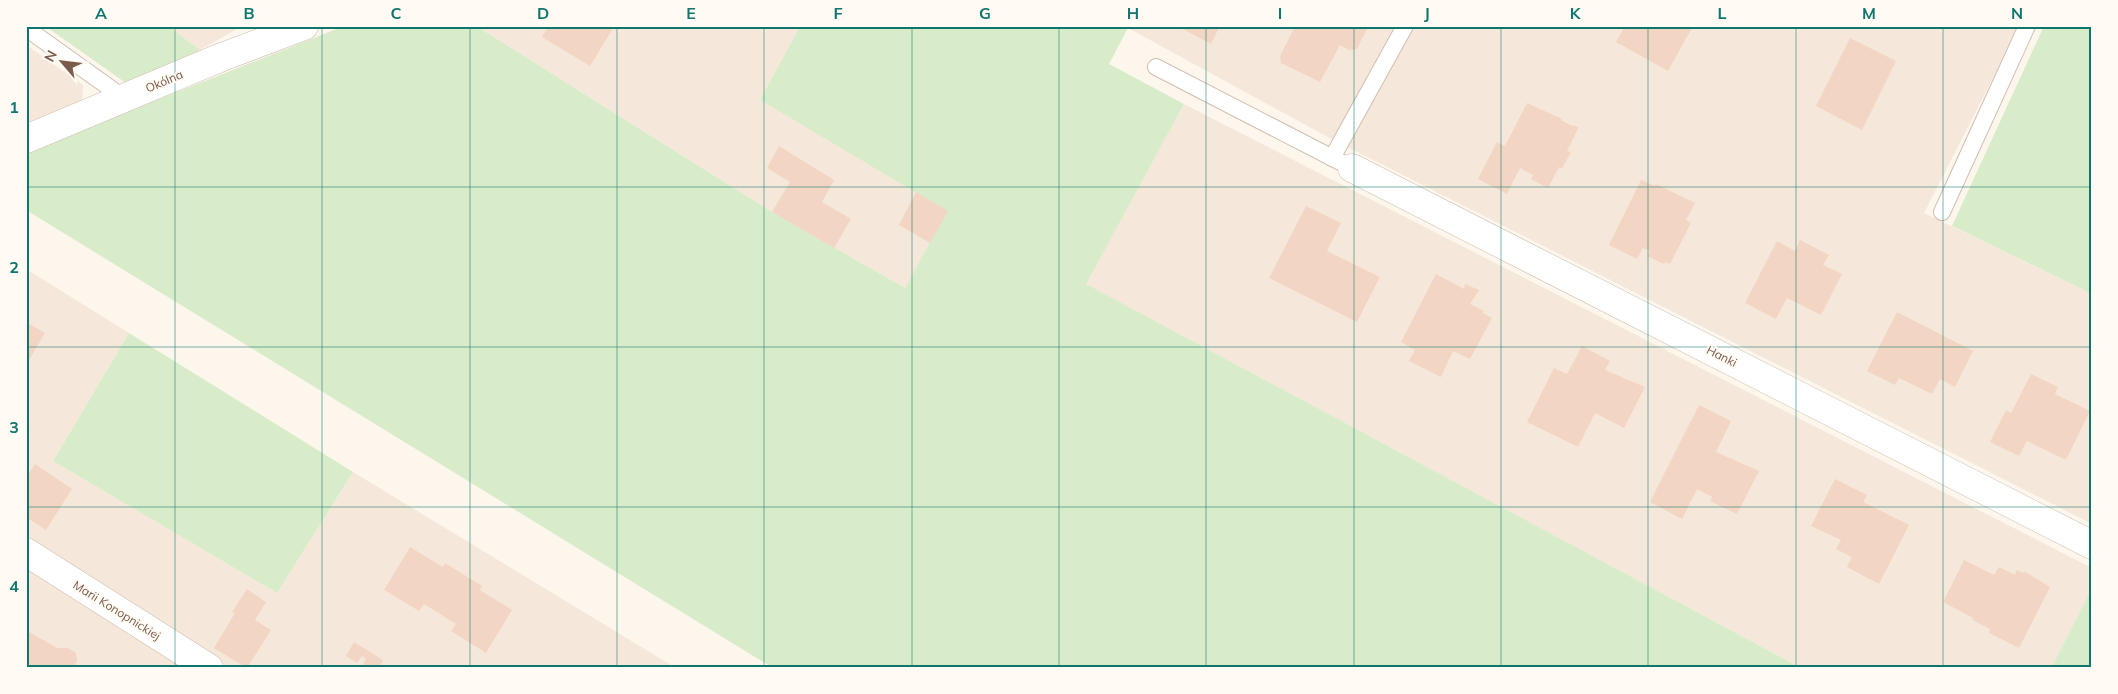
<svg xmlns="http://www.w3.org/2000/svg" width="2118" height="694" font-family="Mulish,sans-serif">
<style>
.residential{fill:#f5e8da}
.green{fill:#d8ecc9}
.building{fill:#f3d5c3}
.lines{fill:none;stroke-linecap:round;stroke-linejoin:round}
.service-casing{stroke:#d1beb0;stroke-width:18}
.minor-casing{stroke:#d1beb0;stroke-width:29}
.service{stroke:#fff;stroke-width:16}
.minor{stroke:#fff;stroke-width:28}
.grid{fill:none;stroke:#0f766e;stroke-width:1;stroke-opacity:0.55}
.labels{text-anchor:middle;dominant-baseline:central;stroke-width:4;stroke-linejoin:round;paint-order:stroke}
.street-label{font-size:12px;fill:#7a5c4d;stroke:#fffaf3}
.neatline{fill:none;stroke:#0f766e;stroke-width:2}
.grid-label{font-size:16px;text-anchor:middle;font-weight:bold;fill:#0f766e}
</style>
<rect width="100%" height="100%" fill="#fdf6ec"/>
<g class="residential">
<polygon points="168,26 242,26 200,50"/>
<polygon points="476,26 800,26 760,100 948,211 905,288 772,212"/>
<polygon points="1129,26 2017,26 1995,74 1924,213 2092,294 2092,524 1322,134 1128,28"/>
<polygon points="26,45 83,85 82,102 26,127"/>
<polygon points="1184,104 2092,568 2092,588 2051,668 1801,668 1085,284"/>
<polygon points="26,269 129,333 53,461 277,593 353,472 676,668 230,668 205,653 26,540"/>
<polygon points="26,564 192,668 26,668"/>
</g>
<g class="green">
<polygon points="45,26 168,26 200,50 126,83"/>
<polygon points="344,26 476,26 772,212 905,288 947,211 760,100 800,26 1129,26 1109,64 1184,104 1086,284 1801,668 773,668 26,210 26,152"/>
<polygon points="2044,26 2092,26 2092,294 1952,226"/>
<polygon points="129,333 353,472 277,593 53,461"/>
<polygon points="2092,588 2092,668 2051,668"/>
</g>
<g class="building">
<polygon points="549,26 606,26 612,30 590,66 542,37"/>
<polygon points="1177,26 1220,26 1211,44"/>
<polygon points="1295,26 1367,26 1367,29 1357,49 1349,50 1340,45 1320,82 1281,63 1280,56"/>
<polygon points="1625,26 1693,26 1668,71 1616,42"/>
<polygon points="1850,38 1896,61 1862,130 1816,106"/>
<polygon points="1527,103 1562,119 1561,120 1572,126 1573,125 1578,127 1578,129 1567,151 1571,152 1562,169 1559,167 1548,188 1531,179 1533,175 1520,168 1507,194 1478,179 1497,142 1505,146"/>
<polygon points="779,146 834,180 822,202 851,219 834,248 772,212 790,182 767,168"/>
<polygon points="1641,180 1655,186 1656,184 1695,203 1686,220 1691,223 1670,264 1665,262 1664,264 1647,256 1650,251 1643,248 1637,259 1609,245"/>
<polygon points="916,192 948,211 930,243 899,225"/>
<polygon points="1306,206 1341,223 1327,251 1380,277 1357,322 1269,278"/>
<polygon points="1800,240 1829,255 1823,265 1842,274 1821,315 1787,298 1776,319 1745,303 1777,241 1795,251"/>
<polygon points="1436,274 1464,289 1465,284 1479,290 1470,304 1484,311 1483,313 1492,318 1470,359 1453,351 1441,377 1409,361 1415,350 1401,342"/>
<polygon points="1897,312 1973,351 1955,387 1940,379 1932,394 1899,378 1895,385 1867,371"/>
<polygon points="26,322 45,333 26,365"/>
<polygon points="1582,346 1610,361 1605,370 1645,387 1624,428 1595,413 1578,447 1527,422 1554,368 1567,374"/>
<polygon points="2031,374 2058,387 2055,394 2090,411 2066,460 2027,441 2019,456 1990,442 2006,410 2011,413"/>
<polygon points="1699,405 1731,421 1716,452 1759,471 1737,514 1710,501 1712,497 1697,489 1682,519 1650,502"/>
<polygon points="35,464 72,489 46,530 26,517 26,478"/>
<polygon points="1835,479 1867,495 1863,502 1909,525 1879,584 1847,567 1852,557 1836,549 1841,540 1811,526"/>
<polygon points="410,547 443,567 445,563 482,586 480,590 512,610 486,653 451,631 456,624 424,604 419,611 384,590"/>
<polygon points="1964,560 1994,575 1999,567 2015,575 2017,570 2023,573 2024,571 2050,587 2019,648 1989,633 1990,629 1972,620 1973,618 1943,602"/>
<polygon points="247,589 266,602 255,620 271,630 247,668 214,648 235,613 232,612"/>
<polygon points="26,630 57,648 68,648 76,653 77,661 73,668 26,668"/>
<polygon points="354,642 383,660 379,668 361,668 366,659 362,656 357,663 346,656"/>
</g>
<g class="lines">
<g class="service-casing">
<g id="service">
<polyline points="26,28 124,98"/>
<polyline points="1156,67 1352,168"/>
<polyline points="1332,158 1405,26"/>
<polyline points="1942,212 2027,26"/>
</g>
</g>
<g class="minor-casing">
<g id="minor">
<polyline points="26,139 222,57 304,26"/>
<polyline points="1352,168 2092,545"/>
<polyline points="26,552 209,668"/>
</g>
</g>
<use href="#service" class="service"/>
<use href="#minor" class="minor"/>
</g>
<path class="grid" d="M175,26v642M322,26v642M470,26v642M617,26v642M764,26v642M912,26v642M1059,26v642M1206,26v642M1354,26v642M1501,26v642M1648,26v642M1796,26v642M1943,26v642M26,187h2066M26,347h2066M26,507h2066"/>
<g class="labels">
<g class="street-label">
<text transform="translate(164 81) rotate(-23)">Okólna</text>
<text transform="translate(1722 356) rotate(27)">Hanki</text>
<text transform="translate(117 610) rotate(32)">Marii Konopnickiej</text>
</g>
</g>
<rect width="2118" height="694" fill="none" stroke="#fffaf3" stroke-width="55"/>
<g transform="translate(62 62) rotate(298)" stroke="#fffaf3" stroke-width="4" paint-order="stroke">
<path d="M0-4L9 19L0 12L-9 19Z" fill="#7a5c4d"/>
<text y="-8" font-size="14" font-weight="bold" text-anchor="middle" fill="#7a5c4d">N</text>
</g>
<rect x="28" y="28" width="2062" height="638" class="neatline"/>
<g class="grid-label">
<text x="101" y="19">A</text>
<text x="249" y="19">B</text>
<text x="396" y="19">C</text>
<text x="543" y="19">D</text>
<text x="691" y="19">E</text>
<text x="838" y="19">F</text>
<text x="985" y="19">G</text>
<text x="1133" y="19">H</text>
<text x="1280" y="19">I</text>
<text x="1427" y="19">J</text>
<text x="1575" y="19">K</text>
<text x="1722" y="19">L</text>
<text x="1869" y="19">M</text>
<text x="2017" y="19">N</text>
<text x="14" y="113">1</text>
<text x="14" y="273">2</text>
<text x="14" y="433">3</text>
<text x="14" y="592">4</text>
</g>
</svg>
